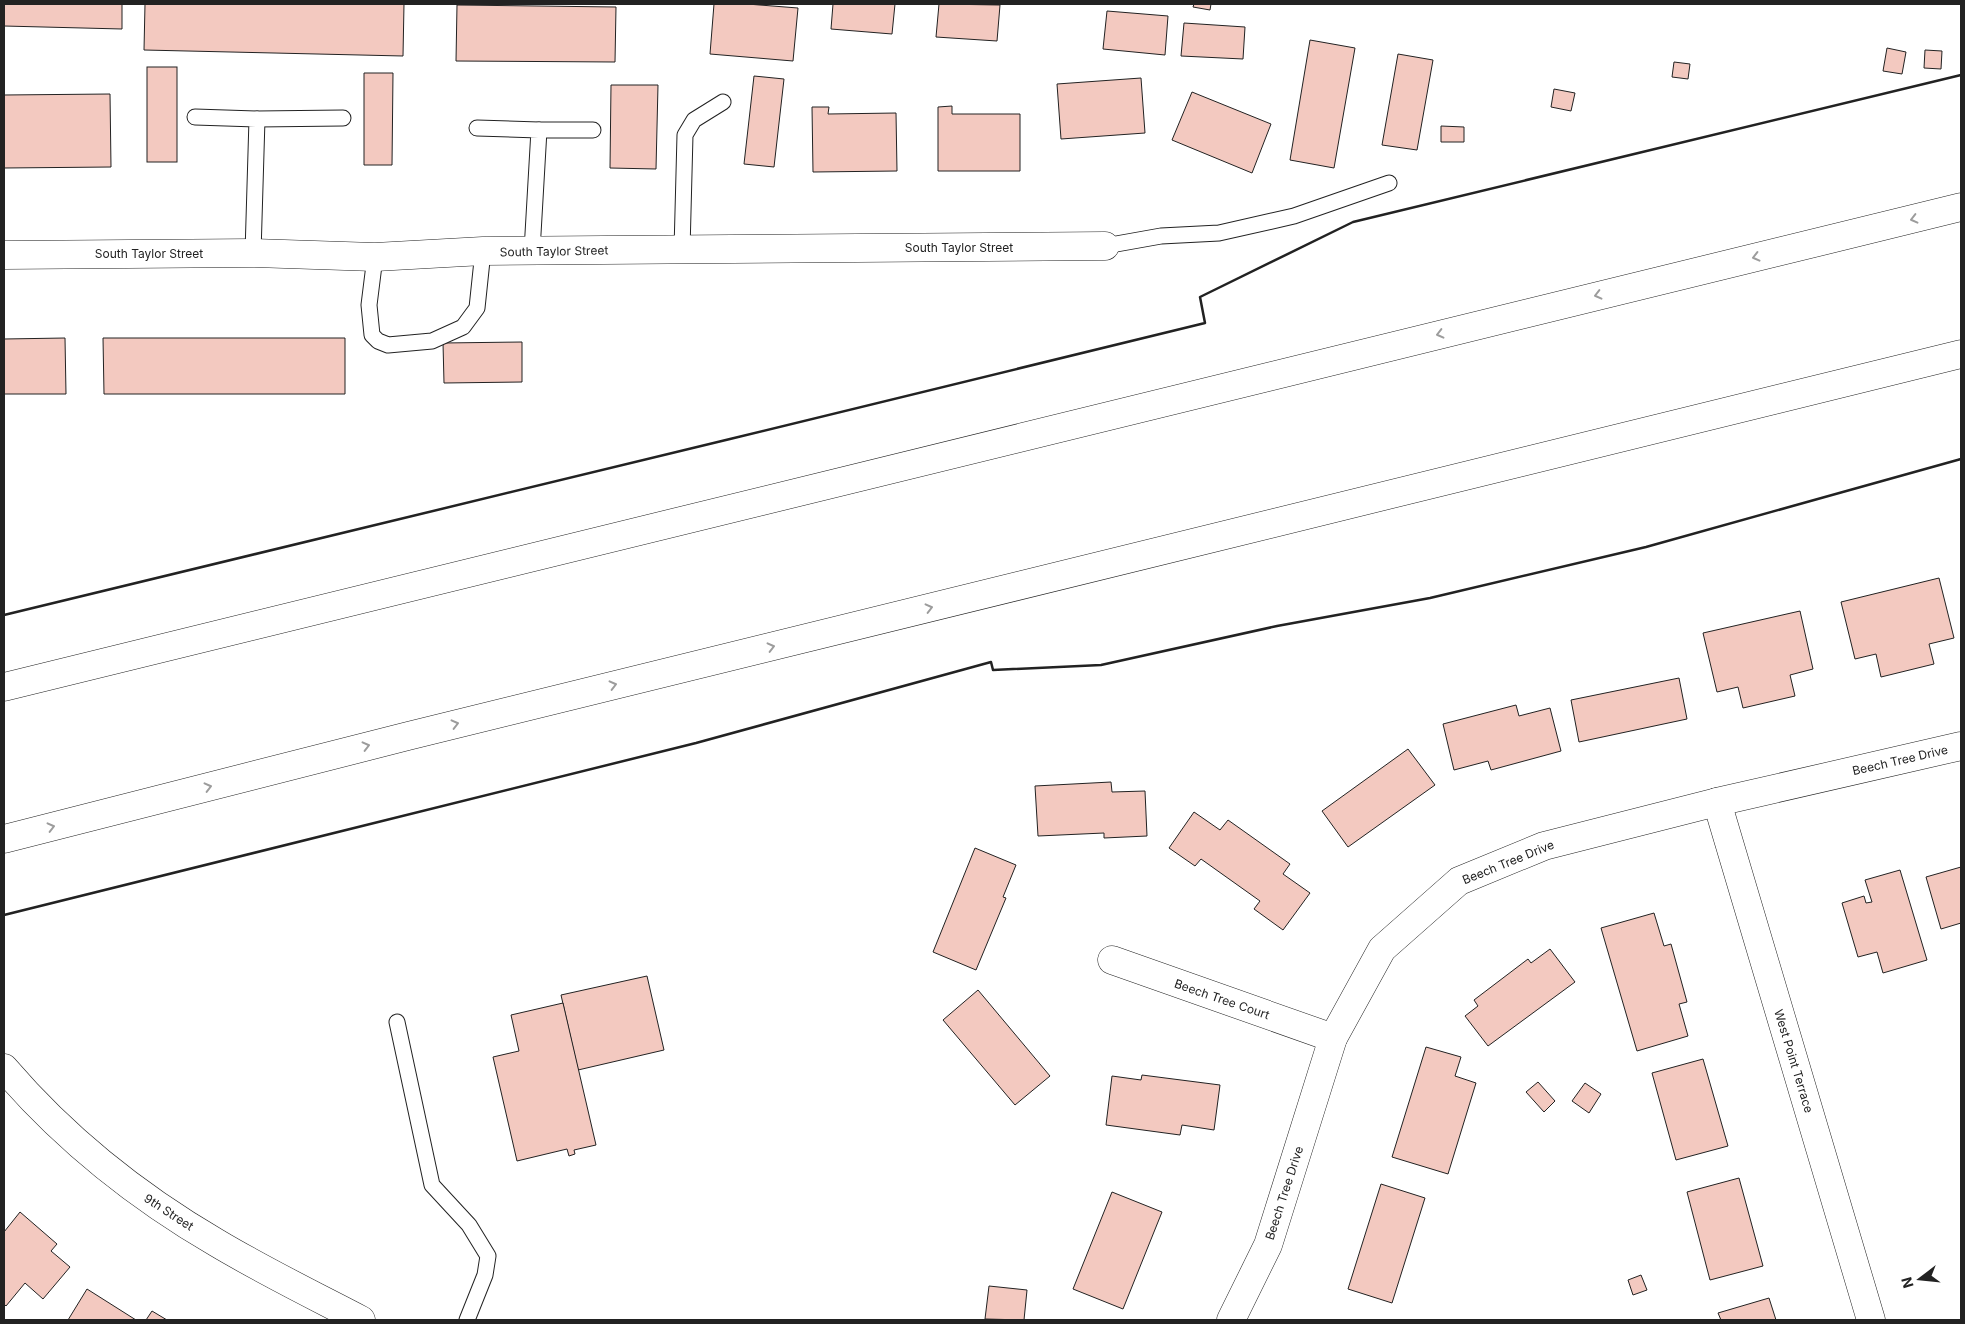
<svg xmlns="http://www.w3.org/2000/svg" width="1965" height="1324" font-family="Inter,sans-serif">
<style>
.building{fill:#f3c9c0;stroke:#222}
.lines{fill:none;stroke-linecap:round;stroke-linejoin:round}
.lane-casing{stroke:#222;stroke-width:17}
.street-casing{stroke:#222;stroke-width:29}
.secondary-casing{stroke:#222;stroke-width:29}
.highway-casing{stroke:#222;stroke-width:29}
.lane{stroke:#fff;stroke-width:15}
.street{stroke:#fff;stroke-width:28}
.secondary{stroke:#fff;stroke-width:28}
.highway{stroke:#fff;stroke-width:28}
.wall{stroke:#222;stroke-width:2.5}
.oneway{stroke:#9c9c9c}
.labels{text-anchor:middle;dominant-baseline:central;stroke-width:4;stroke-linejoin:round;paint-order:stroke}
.street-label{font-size:12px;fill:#222;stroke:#fff}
</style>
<rect width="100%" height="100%" fill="#fff"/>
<g class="building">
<polygon points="4,4 122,4 122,29 4,26"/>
<polygon points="145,4 404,4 403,56 144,50"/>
<polygon points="714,4 747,4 798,8 793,61 710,54"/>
<polygon points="833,4 895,4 892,34 831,29"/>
<polygon points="939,4 1000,5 997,41 936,37"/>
<polygon points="1194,4 1211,4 1210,10 1193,7"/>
<polygon points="457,5 616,7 615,62 456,61"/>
<polygon points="1107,11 1168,16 1165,55 1103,49"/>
<polygon points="1184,23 1245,27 1243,59 1181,56"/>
<polygon points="1310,40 1355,48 1334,168 1290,160"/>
<polygon points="1887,48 1906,52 1902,74 1883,71"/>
<polygon points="1925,50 1942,51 1941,69 1924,68"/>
<polygon points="1398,54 1433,60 1417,150 1382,145"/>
<polygon points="1674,62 1690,64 1688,79 1672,77"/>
<rect x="147" y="67" width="30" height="95"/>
<polygon points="364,73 393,73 392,165 364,165"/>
<polygon points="754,76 784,79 774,167 744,164"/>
<polygon points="1141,78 1145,133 1061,139 1057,84"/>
<polygon points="611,85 658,85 656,169 610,168"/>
<polygon points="1554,89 1575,93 1571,111 1551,107"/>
<polygon points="1192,92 1271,124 1252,173 1172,140"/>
<polygon points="110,94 111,167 4,168 4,95"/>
<polygon points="952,106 952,114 1020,114 1020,171 938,171 938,107"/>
<polygon points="812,107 829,107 828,114 896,113 897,171 813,172"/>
<polygon points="1441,126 1464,127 1464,142 1441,142"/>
<polygon points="65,338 66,394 4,394 4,339"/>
<polygon points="103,338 345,338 345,394 104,394"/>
<polygon points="522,342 522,382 444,383 443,343"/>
<polygon points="1939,578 1954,638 1929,644 1934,664 1881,677 1876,654 1855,659 1841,602"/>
<polygon points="1800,611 1813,669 1790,675 1795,696 1743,708 1738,687 1717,692 1703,633"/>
<polygon points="1679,678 1687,719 1579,742 1571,700"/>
<polygon points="1516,705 1519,716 1550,708 1561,751 1491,770 1488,761 1454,770 1443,724"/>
<polygon points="1408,749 1435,785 1348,847 1322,811"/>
<polygon points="1111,782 1112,792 1145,791 1147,836 1104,838 1104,833 1038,836 1035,786"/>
<polygon points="1194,812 1220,830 1228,820 1290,864 1283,874 1310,893 1283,930 1254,909 1260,901 1201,859 1195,866 1169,848"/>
<polygon points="975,848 1016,865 1003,897 1006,898 976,970 933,952"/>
<polygon points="1961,867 1961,923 1941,929 1926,877"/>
<polygon points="1900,870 1927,960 1883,973 1877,952 1858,957 1842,903 1864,896 1866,903 1872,902 1865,880"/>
<polygon points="1654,913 1664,946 1671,944 1687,1002 1679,1004 1688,1036 1637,1051 1601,928"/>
<polygon points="1550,949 1575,982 1488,1046 1465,1016 1478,1006 1474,1000 1528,959 1531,963"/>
<polygon points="647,976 664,1050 578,1070 561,995"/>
<polygon points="978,990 1050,1076 1015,1105 943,1020"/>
<polygon points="563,1003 596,1145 574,1150 575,1154 569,1156 567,1149 517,1161 493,1057 519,1051 511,1015"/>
<polygon points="1426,1047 1461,1057 1455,1076 1476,1083 1448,1174 1392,1157"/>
<polygon points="1703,1059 1728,1146 1676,1160 1652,1073"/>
<polygon points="1142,1075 1220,1085 1214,1130 1182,1125 1180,1135 1106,1125 1112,1076 1141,1080"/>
<polygon points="1538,1082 1555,1101 1544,1112 1526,1092"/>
<polygon points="1585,1083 1601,1094 1589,1113 1572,1101"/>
<polygon points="1739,1178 1763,1266 1710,1280 1687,1192"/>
<polygon points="1381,1184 1425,1198 1392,1303 1348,1289"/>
<polygon points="1112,1192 1162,1212 1123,1309 1073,1289"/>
<polygon points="20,1212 57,1244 51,1251 70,1267 43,1299 25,1283 6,1306 4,1304 4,1232"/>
<polygon points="1641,1275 1647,1290 1633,1295 1628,1280"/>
<polygon points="989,1286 1027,1290 1024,1320 985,1319"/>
<polygon points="87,1289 136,1320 68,1320"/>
<polygon points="1769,1298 1776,1320 1721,1320 1718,1313"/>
<polygon points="152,1311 167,1320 146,1320"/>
</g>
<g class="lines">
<g class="lane-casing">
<g id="lane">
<polyline points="195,117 257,119 253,253"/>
<polyline points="257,119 343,118"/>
<polyline points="477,128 539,130 532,251"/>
<polyline points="539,130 593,130"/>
<polyline points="1105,246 1161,236 1219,233 1294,216 1389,183"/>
<polyline points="682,250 685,135 694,120 723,102"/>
<polyline points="375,257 369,305 372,335 378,341 388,345 432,341 463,327 477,308 483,251"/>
<polyline points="397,1022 432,1185 469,1225 488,1256 485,1275 467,1320"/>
</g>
</g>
<g class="street-casing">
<g id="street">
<polyline points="4,255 253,253 375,257 483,251 1105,246"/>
<polyline points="1717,802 1871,1320"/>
<polyline points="1112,960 1333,1038"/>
<polyline points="1231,1320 1268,1245 1333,1038 1382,949 1459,881 1544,846 1717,802 1961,746"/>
</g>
</g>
<g class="secondary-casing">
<path id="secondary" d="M4,1068c60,70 134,129 213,175 47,28 96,52 144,77"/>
</g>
<g class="highway-casing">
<g id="highway">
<polyline points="4,687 1961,207"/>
<polyline points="4,839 408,736 1961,354"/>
</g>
</g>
<use href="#lane" class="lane"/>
<use href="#street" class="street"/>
<use href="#secondary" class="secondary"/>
<use href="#highway" class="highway"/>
<g class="wall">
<polyline points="4,615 730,439 1205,323 1200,297 1353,222 1961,75"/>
<polyline points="4,915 696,743 991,662 993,670 1101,665 1277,626 1430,598 1646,547 1961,459"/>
</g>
</g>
<defs><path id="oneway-chevron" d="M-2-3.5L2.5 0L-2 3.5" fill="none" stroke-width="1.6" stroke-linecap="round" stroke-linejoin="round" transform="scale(1.25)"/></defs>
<g class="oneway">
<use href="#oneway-chevron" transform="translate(1914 219) rotate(166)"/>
<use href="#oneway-chevron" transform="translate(1756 257) rotate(166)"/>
<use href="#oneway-chevron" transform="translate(1598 295) rotate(166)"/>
<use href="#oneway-chevron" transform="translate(1440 334) rotate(166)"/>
<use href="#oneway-chevron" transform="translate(929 608) rotate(-14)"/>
<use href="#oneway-chevron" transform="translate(771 647) rotate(-14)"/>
<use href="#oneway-chevron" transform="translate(613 685) rotate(-14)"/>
<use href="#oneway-chevron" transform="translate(455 724) rotate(-14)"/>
<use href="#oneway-chevron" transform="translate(366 746) rotate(-14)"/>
<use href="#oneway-chevron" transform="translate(208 787) rotate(-14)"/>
<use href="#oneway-chevron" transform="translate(51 827) rotate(-14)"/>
</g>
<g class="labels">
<g class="street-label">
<text x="959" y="247">South Taylor Street</text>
<text transform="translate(554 251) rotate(-1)">South Taylor Street</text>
<text x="149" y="253">South Taylor Street</text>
<text transform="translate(1900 760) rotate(-13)">Beech Tree Drive</text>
<text transform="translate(1508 862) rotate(-22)">Beech Tree Drive</text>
<text transform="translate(1222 999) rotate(19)">Beech Tree Court</text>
<text transform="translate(1794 1061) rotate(73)">West Point Terrace</text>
<text transform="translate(1284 1193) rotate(-72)">Beech Tree Drive</text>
<text transform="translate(169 1212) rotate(33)">9th Street</text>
</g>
</g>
<rect width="1965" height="1324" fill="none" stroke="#222222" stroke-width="10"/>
<g transform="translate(1920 1279) rotate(254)" stroke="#ffffff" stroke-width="4" paint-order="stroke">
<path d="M0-4L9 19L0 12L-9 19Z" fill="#222222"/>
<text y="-8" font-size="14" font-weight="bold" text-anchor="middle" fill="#222222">N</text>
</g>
</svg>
